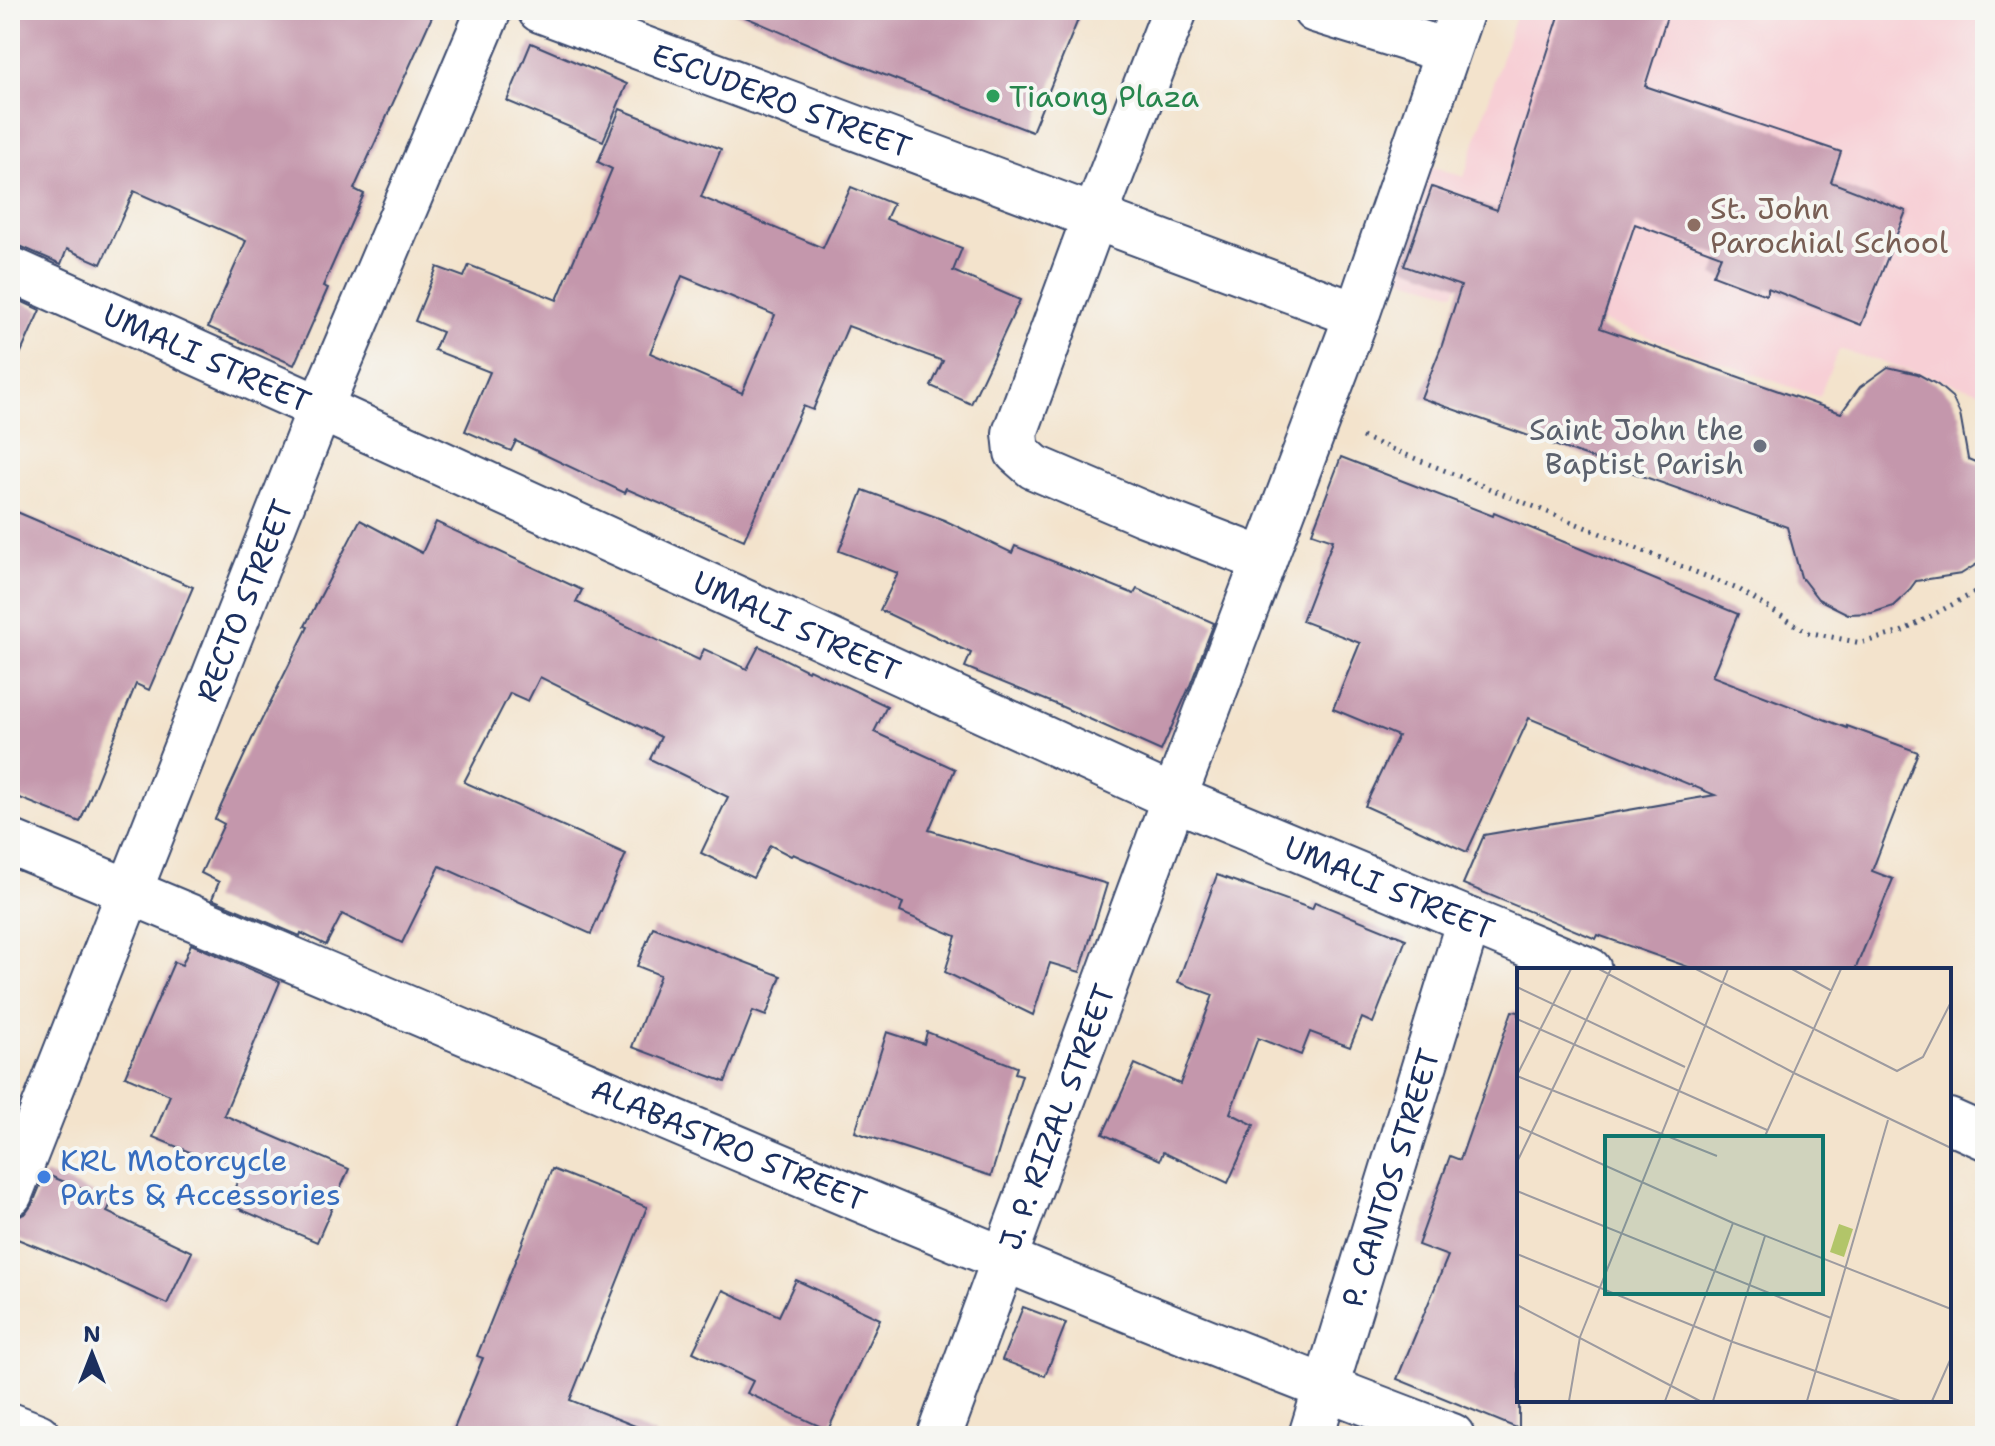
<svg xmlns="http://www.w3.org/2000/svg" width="1995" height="1446" font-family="'Shantell Sans',sans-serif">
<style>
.built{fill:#f7cfd5}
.building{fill:#c497ac;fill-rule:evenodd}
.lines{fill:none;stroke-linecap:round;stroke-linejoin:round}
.minor-casing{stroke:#3b4a6e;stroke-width:48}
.path{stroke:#3b4a6e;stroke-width:5;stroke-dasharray:2 6;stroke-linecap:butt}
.minor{stroke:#fff;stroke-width:44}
.leisure-dot{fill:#2e9e5b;stroke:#f6f6f2;stroke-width:3}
.education-dot{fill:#8d6e63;stroke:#f6f6f2;stroke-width:3}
.worship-dot{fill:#6b7280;stroke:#f6f6f2;stroke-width:3}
.shop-dot{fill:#3f7fe0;stroke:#f6f6f2;stroke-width:3}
.labels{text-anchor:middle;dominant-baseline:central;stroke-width:8;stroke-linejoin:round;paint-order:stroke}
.leisure-label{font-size:30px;fill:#27864d;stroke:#f6f6f2;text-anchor:start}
.street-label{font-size:30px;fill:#1b2f5e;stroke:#f6f6f2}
.education-label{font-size:30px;fill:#785e54;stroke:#f6f6f2;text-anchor:start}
.worship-label{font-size:30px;fill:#5b616d;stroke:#f6f6f2;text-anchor:end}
.shop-label{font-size:30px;fill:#366cbe;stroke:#f6f6f2;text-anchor:start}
.inset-road{fill:none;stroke:#9d9ba0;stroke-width:2}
.view{fill:#0f766e;fill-opacity:0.15;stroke:#0f766e;stroke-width:4}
.inset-edge{fill:none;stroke:#1b2f5e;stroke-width:4}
</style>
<rect width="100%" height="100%" fill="#f6f6f2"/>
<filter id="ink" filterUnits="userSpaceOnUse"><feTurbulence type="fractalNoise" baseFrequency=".0125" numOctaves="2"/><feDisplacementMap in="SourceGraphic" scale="16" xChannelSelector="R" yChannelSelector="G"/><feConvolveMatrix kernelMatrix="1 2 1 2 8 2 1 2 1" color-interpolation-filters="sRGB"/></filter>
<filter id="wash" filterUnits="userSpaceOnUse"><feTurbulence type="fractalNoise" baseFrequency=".006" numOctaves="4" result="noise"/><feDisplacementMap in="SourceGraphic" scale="32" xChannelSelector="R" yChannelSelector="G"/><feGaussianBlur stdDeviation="1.8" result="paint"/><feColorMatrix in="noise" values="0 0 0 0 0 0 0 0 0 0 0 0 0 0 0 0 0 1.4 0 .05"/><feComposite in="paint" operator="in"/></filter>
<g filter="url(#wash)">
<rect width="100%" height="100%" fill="#f3e3cc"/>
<polygon class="built" points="1517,10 1985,10 1985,393 1839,349 1819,397 1464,272 1455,293 1387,274 1425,164 1464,177"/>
<g id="blocks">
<g class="building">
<polygon points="10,10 435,10 354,189 364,194 323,286 328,288 294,365 208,327 246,241 134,191 101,264 67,249 61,264 20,246 10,244"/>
<polygon points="729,10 1082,10 1032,132 846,60"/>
<polygon points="1561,10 1669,10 1645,86 1841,152 1831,182 1906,211 1861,325 1768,288 1766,295 1713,275 1721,256 1635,224 1600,328 1841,413 1860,387 1888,367 1918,374 1938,385 1952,397 1960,414 1968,459 1985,466 1985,557 1977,564 1961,574 1916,581 1907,593 1893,606 1872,613 1848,614 1818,599 1801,577 1787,527 1421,398 1442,345 1461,286 1404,266 1432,187 1497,210"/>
<polygon points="531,43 627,84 603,141 507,101"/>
<path d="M620,109l101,40 -20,48 122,51 28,-61 42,17 -7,15 76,29 -9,23 67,29 -49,104 -40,-18 12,-25 -95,-35 -35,84 -10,-4 -59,134 -117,-51 -2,4 -109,-52 -5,10 -46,-20 25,-59 -56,-22 8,-18 -27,-11 22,-54 27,10 5,-12 88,35 55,-131 -14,-7zM682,276l93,39 -33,78 -92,-40z"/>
<polygon points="10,296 40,310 10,377"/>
<polygon points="1341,457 1493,516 1494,513 1738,614 1712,676 1847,728 1847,726 1918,752 1872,871 1893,879 1855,970 1697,970 1598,935 1596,939 1463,884 1484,835 1715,795 1529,718 1467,852 1365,806 1398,736 1333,709 1360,643 1302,621 1333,540 1312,533"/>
<polygon points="863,490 944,520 1012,553 1015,546 1134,594 1137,589 1214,623 1189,688 1161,751 1058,705 965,667 971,653 880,610 898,573 839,551"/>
<polygon points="10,509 193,587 149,690 136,684 80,822 10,794"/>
<polygon points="360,520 422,553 436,522 582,590 576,602 699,660 704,649 747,669 759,646 808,671 809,669 887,706 874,732 955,769 929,830 1107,884 1080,972 1050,963 1033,1015 945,972 956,936 900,912 903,903 793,854 791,856 770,845 753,878 701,853 728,797 650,759 661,737 540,677 528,701 510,693 464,782 626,854 591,934 440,866 402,943 342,914 326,945 301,933 300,936 212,899 219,882 201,873 224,824 215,819 252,739 308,627 305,626"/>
<polygon points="1217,875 1312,909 1315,902 1406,939 1373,1023 1362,1018 1350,1047 1310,1032 1301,1055 1258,1038 1230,1113 1254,1125 1228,1183 1163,1152 1160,1160 1103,1134 1135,1064 1180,1084 1213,995 1178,982"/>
<polygon points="653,927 781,976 766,1016 753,1011 725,1082 632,1047 660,975 637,966"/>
<polygon points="191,944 280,982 224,1115 349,1169 317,1242 228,1204 241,1173 153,1137 170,1095 125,1076 174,962 182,965"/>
<polygon points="1512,1011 1519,1012 1519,1429 1397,1379 1448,1256 1418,1245 1450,1156 1460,1160"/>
<polygon points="887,1032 924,1044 927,1032 1017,1067 1015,1073 1022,1075 991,1176 855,1132"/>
<polygon points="552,1169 647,1207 570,1400 655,1434 655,1436 451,1436 483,1358 477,1356"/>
<polygon points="45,1174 112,1201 107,1212 192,1252 167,1304 82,1265 10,1236 10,1218 14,1219 26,1213 33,1203"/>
<polygon points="796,1280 880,1319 828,1430 747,1393 753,1381 693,1352 723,1290 779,1316"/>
<polygon points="1023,1307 1066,1323 1045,1376 1002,1360"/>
</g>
</g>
</g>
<g filter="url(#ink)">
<use href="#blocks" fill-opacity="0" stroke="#3b4a6e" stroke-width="2"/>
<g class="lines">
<g class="minor-casing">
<g id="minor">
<path id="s1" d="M540,10c272,102 545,202 817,305"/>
<polyline points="1175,10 1095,216 1015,433 1017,452 1034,467 1142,513 1264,560"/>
<polyline points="1315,10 1447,51"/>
<path id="s2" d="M10,269l310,139 854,390 415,172"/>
<path id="s3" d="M10,842c481,197 955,411 1442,594"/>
<polyline points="1949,1121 1985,1137"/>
<path id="s4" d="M10,1194l310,-786 169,-398"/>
<polyline points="10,1425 38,1436"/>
<path id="s5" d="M939,1436l235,-638 183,-483 105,-305"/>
<path id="s6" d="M1311,1436l158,-516"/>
</g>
</g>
<polyline class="path" points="1362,437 1740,590 1807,632 1861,643 1901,632 1985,587"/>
<use href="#minor" class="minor"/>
</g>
</g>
<circle class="leisure-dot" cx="993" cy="96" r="8"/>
<circle class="education-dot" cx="1694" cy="225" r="8"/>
<circle class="worship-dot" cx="1760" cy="446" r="8"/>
<circle class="shop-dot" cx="44" cy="1177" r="8"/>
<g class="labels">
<g class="leisure-label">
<text x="1009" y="96">Tiaong Plaza</text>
</g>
<g class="street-label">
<text stroke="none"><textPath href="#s1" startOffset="258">ESCUDERO STREET</textPath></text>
<text stroke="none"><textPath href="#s2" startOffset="216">UMALI STREET</textPath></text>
<text stroke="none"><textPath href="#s4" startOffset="638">RECTO STREET</textPath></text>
<text stroke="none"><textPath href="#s2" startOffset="864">UMALI STREET</textPath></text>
<text stroke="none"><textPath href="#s2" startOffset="1512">UMALI STREET</textPath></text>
<text stroke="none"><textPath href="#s5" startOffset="340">J. P. RIZAL STREET</textPath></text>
<text stroke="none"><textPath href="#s3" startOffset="780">ALABASTRO STREET</textPath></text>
<text stroke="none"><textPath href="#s6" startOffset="270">P. CANTOS STREET</textPath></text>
</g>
<g class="education-label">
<text x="1710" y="208">St. John<tspan x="1710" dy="34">Parochial School</tspan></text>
</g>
<g class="worship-label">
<text x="1744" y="429">Saint John the<tspan x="1744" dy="34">Baptist Parish</tspan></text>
</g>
<g class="shop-label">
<text x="60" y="1160">KRL Motorcycle<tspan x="60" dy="34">Parts &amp; Accessories</tspan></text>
</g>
</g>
<g transform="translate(1517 968)">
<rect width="434" height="434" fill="#f3e3cc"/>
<path d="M322,256l14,5 -9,28 -14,-5z" fill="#b2c569"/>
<path class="inset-road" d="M82,1l195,104 157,75M179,1l201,102 26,-14 28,-55M275,1l40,22M0,19l168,80M0,51l250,111M0,107l54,-106M0,108l200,80M0,158l216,97 218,86M248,168l76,-167M0,194l94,-193M0,223l314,127M0,286l216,88 167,59M0,337l183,96M63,369l148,-368M52,433l11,-64M148,433l68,-178M196,433l52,-165M290,433l81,-281M415,433l19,-43"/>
<path class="view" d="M88,168h218v158h-218z"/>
<rect width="434" height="434" class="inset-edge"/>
</g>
<rect width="1995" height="1446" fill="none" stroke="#f6f6f2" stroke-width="40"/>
<g transform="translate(92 1354)" stroke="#f6f6f2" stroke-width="6" paint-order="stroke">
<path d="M0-6L14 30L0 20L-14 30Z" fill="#1b2f5e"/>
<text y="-12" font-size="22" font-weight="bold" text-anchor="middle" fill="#1b2f5e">N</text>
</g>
</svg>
